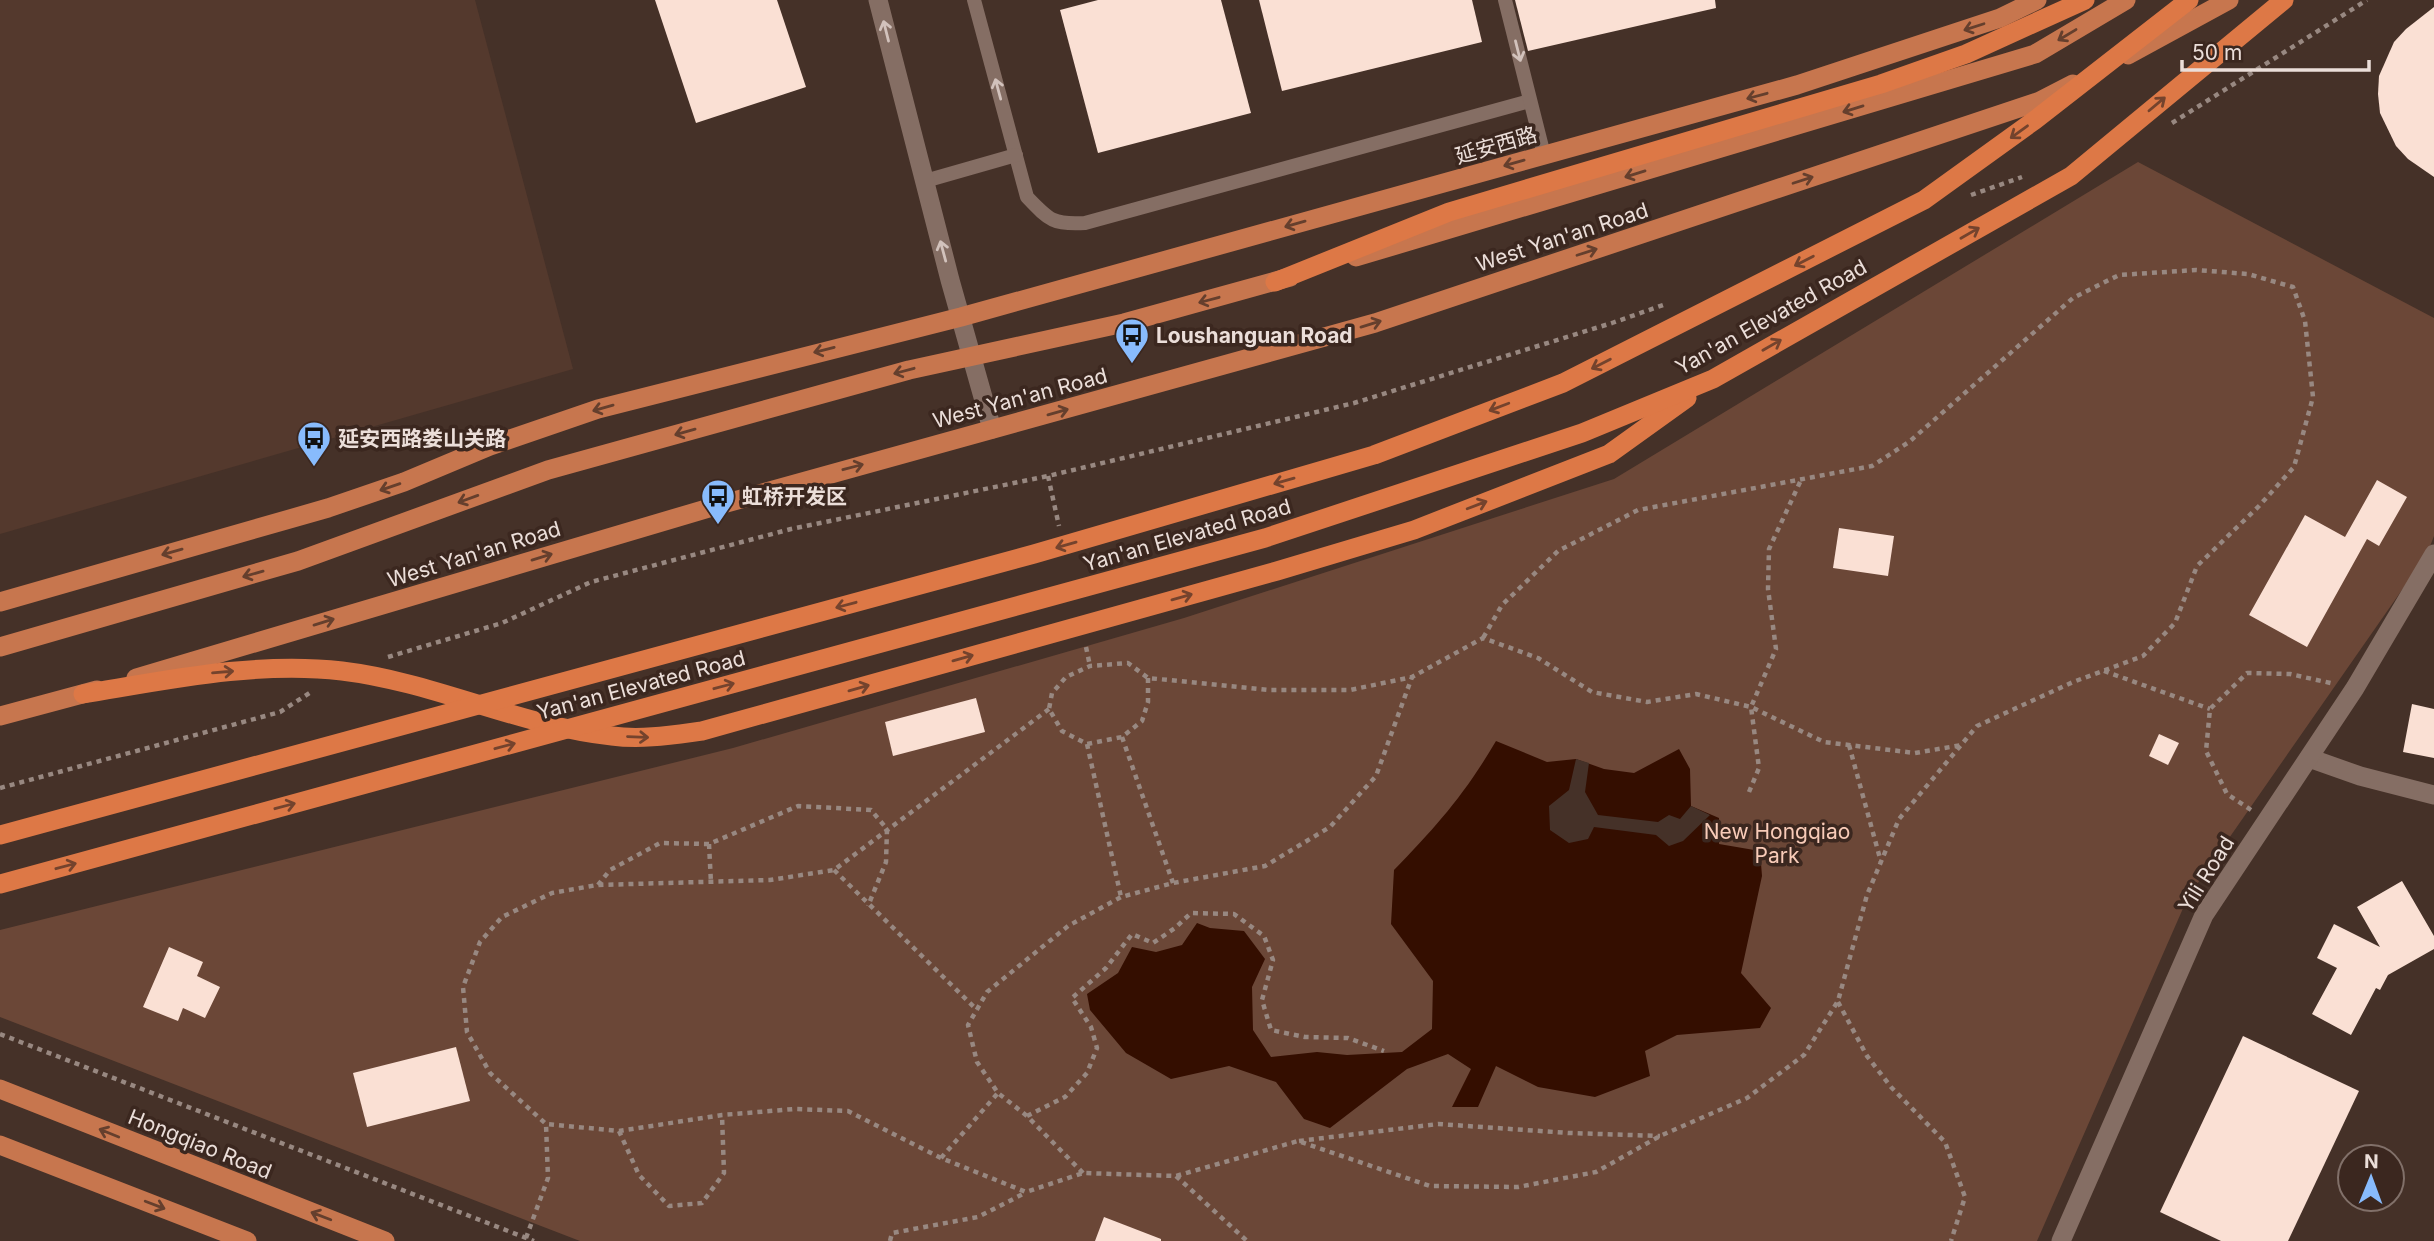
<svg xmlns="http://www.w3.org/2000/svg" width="2434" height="1241" font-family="Inter,'Noto Sans SC',sans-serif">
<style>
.built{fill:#54392d}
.green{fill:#6b4737}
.water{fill:#340e00}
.pier{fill:#453128}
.building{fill:#fae0d4}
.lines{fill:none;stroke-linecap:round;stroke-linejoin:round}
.path{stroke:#988881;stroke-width:4.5;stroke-dasharray:5 5;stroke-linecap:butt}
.service{stroke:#856e64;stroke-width:14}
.tertiary{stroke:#856e64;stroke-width:19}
.primary{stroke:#c7764e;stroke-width:19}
.trunk{stroke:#dd7846;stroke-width:19}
.oneway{stroke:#653f2d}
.oneway2{stroke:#d2c2bc}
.oneway3{stroke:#74432d}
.labels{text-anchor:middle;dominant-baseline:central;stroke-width:7;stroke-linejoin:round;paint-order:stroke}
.street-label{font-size:21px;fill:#ebded9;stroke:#3b271f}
.poi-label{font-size:21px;font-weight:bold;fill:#ebded9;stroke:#3b271f;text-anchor:start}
.park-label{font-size:21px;fill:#f8cbb8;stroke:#3b271f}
</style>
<rect width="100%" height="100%" fill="#453128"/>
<polygon class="built" points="0,0 475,0 573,369 0,534"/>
<polygon class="green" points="2138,162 2434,318 2434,536 2427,554 2188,897 2037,1241 580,1241 0,1017 0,930 733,748 1184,618 1614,479"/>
<path class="water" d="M1496,741l51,21 29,-3 28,10 30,4 45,-24 11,20 1,37 28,12v26l41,7 2,25 -21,97 30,35 -11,20 -83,7 -32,16 5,25 -55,21 -57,-10 -42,-21 -18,41h-26l19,-38 -23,-15 -41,15 -77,59 -26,-9 -28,-37 -47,-16 -58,13 -45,-26 -36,-43 -3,-16 31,-21 14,-26 24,5 26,-7 15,-22 13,5 34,3 21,28 -13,28 1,43 18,27 46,-5 30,3 55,-3 30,-23 1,-48 -42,-57 3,-54c42,-43 71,-76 102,-129z"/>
<polygon class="pier" points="1576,759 1589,763 1585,792 1598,815 1658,822 1669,815 1680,819 1691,806 1710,815 1683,841 1669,846 1656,835 1594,827 1588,839 1569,843 1550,830 1549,806 1569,790"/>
<g class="building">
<polygon points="655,0 777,0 806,87 696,123"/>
<polygon points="1098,0 1221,0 1251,113 1098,153 1060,10"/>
<polygon points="1259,0 1472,0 1482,42 1282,91"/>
<polygon points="1515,0 1715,0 1716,8 1528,51"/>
<polygon points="2434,7 2434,177 2408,159 2396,146 2380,113 2378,94 2379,76 2394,42 2406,29"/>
<polygon points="2377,480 2407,497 2379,546 2367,539 2307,647 2249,615 2305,515 2345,537"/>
<polygon points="1839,528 1894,536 1888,576 1833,568"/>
<polygon points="976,698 985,732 893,756 885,722"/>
<polygon points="2412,704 2434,709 2434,758 2403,752"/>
<polygon points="2159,734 2179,743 2168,765 2149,756"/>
<polygon points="2402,881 2434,936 2434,949 2388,975 2380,990 2376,988 2351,1035 2312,1014 2337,968 2317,958 2334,924 2380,947 2357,907"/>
<polygon points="169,947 203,962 197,976 220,987 205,1018 183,1008 178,1021 143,1007"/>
<polygon points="2243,1036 2359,1091 2288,1241 2221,1241 2160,1212"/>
<polygon points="456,1047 470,1101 367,1127 353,1073"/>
<polygon points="1104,1217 1161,1239 1161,1241 1095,1241"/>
</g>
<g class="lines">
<g class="path">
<polyline points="2172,123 2367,0"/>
<polyline points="1971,195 2022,177"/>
<polyline points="1048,476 1059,526"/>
<polyline points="1086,647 1090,666"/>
<polyline points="388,657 502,623 591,582 791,529 1048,476 1354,403 1612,323 1666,304"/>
<polyline points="2104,671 2210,709"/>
<polyline points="1148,678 1148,702 1142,721 1122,737 1087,744 1062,731 1049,709 1052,693 1066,677 1090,666 1128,663 1148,678 1270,690 1350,690 1412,677 1483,638 1538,658 1592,692 1647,702 1696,694 1751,707 1824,742 1915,753 1962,745"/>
<polyline points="1049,709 834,870 770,880 597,885 552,893 502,917 480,942 463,987 467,1032 490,1073 546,1124 619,1131 722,1115 794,1109 848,1111 941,1158 1026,1192 1083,1173 1176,1176 1298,1141 1430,1186 1518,1187 1596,1172 1660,1136 1747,1098 1804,1055 1838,1001 1867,895 1899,819 1977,726 2073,682 2143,656 2175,623 2197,566 2259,506 2294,467 2313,397 2305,321 2293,287 2248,274 2196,270 2119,275 2073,298 1909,442 1872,466 1638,510 1558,551 1502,605 1483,638"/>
<polyline points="1122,737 1173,883"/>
<polyline points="1087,744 1121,897"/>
<polyline points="1849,745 1881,862"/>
<polyline points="0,788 280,712 311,692"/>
<polyline points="1749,792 1759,768 1751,707 1776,649 1768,589 1769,549 1801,480"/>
<polyline points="2251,810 2227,794 2206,751 2210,709 2247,673 2290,674 2335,684"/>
<polyline points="709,844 711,883"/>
<polyline points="834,870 977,1010"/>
<polyline points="598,885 610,870 660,843 709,844 798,806 871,810 887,829 886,862 868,906"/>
<polyline points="1838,1002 1867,1056 1891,1087 1945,1142 1965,1197 1951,1241"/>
<polyline points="0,1034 534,1241"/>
<polyline points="1027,1116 1065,1097 1087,1073 1097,1048 1091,1027 1072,998 1106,968 1132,934 1153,943 1175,928 1191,913 1234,914 1264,936 1273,960 1262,1000 1271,1030 1305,1037 1348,1038 1384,1051"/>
<polyline points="619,1131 639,1175 669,1206 702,1203 724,1173 722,1115"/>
<polyline points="1299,1141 1438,1124 1569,1133 1660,1136"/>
<polyline points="941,1158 998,1093"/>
<polyline points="1083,1173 1027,1116 998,1093 977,1062 968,1025 987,992 1068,926 1121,897 1173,883 1265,866 1330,827 1376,776 1412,677"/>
<polyline points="1176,1176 1247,1241"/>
<polyline points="526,1238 548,1178 546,1124"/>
<polyline points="890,1241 892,1233 978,1217 1025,1193"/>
</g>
<g class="service">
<path d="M974,0l53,197c22,23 26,28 58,26l445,-122"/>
<polyline points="1505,0 1544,155"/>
<polyline points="925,181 1016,155"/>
</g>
<g class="tertiary">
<polyline points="878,0 950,280 992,429"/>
<polyline points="2309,758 2360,776 2434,795"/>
<polyline points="2061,1241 2204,915 2355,688 2434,554"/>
</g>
<g class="primary">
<polyline points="2128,55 2229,0"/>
<polyline points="1356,257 2035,54 2126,0"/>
<polyline points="0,602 328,508 404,482 490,446 598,409 961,317 1797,85 2000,18 2037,0"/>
<polyline points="0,647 298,561 548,470 909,370 1124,323 1290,277"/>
<polyline points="136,678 716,506 1375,323 2040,101 2073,84"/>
<polyline points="0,716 97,690"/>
<polyline points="0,1089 385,1241"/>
<polyline points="0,1145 247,1241"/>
</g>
<g class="trunk">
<polyline points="1275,282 1449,212 1881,84 1966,54 2085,0"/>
<path d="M83,694c85,-14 173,-33 259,-23 92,11 178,55 270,65 30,4 60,-1 90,-5l575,-160 137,-41 195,-76 78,-56"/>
<polyline points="0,835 1034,554 1374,455 1563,383 1924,200 2035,120 2189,0"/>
<polyline points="0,884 1265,538 1582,433 1713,379 2071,176 2284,0"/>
</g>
</g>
<defs><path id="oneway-shaft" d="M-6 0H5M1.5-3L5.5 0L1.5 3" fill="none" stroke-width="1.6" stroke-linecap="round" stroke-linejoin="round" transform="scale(1.75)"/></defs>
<g class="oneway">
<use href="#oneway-shaft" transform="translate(1974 27) rotate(162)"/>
<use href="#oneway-shaft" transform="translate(2067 35) rotate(149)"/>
<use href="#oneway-shaft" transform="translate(1757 96) rotate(165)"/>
<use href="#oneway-shaft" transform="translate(1853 109) rotate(163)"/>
<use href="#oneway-shaft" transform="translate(1514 163) rotate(164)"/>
<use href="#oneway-shaft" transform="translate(1635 174) rotate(163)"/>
<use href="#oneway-shaft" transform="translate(1803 180) rotate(-18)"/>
<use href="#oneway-shaft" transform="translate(1295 224) rotate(164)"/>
<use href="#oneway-shaft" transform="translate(1587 252) rotate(-18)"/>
<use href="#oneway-shaft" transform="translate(1209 300) rotate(165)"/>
<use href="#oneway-shaft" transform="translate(1371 324) rotate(-17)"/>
<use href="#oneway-shaft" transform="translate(824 350) rotate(166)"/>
<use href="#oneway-shaft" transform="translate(904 371) rotate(165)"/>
<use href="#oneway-shaft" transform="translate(603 408) rotate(164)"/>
<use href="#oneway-shaft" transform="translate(1058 412) rotate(-16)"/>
<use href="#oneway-shaft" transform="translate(685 432) rotate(164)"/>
<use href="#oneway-shaft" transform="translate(853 467) rotate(-15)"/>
<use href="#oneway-shaft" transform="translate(390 487) rotate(161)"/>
<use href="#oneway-shaft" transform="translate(468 499) rotate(160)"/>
<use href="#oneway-shaft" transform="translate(172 552) rotate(164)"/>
<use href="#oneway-shaft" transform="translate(542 557) rotate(-17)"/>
<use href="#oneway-shaft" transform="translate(253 574) rotate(164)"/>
<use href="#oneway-shaft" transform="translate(324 622) rotate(-17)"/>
<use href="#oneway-shaft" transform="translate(109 1133) rotate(-158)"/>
<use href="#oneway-shaft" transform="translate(155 1205) rotate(21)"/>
<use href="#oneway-shaft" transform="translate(321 1216) rotate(-159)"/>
</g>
<g class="oneway2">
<use href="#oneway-shaft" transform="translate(886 31) rotate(-104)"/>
<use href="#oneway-shaft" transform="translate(1518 51) rotate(76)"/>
<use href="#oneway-shaft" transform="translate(998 89) rotate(-105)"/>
<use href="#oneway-shaft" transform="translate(943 251) rotate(-105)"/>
</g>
<g class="oneway3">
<use href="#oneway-shaft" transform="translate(2157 104) rotate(-40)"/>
<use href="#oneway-shaft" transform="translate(2019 132) rotate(144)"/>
<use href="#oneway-shaft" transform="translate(1970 233) rotate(-30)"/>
<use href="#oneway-shaft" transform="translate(1804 261) rotate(153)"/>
<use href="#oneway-shaft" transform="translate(1772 345) rotate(-30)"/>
<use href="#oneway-shaft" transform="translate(1601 364) rotate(153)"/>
<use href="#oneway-shaft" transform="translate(1499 407) rotate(159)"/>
<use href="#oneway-shaft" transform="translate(1284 481) rotate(164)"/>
<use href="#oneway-shaft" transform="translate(1477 505) rotate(-21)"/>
<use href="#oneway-shaft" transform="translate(1066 545) rotate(164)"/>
<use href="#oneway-shaft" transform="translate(1182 597) rotate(-16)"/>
<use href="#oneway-shaft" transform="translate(846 605) rotate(165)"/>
<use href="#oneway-shaft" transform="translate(963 658) rotate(-16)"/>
<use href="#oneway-shaft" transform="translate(223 672) rotate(-5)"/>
<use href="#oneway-shaft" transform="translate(724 686) rotate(-15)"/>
<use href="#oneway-shaft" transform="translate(859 688) rotate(-16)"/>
<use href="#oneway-shaft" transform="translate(638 737) rotate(2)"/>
<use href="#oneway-shaft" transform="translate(505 746) rotate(-15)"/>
<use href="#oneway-shaft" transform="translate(285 806) rotate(-15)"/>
<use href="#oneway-shaft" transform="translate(66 866) rotate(-15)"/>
</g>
<defs>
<g id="bus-pin" transform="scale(1.75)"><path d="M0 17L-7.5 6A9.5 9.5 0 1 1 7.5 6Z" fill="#88bbfc" stroke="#3b271f"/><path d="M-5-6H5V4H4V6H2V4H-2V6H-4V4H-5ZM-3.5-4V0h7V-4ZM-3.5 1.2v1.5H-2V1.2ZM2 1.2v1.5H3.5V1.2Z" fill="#111"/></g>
</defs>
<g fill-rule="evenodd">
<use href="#bus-pin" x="1132" y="335"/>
<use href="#bus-pin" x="314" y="438"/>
<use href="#bus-pin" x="718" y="496"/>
</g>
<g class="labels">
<g class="street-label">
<text transform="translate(1496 145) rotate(-16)">延安西路</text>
<text transform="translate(1562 237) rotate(-18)">West Yan'an Road</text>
<text transform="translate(1771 317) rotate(-29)">Yan'an Elevated Road</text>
<text transform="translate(1020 398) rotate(-15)">West Yan'an Road</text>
<text transform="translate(1187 535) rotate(-16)">Yan'an Elevated Road</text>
<text transform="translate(474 554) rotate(-17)">West Yan'an Road</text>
<text transform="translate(641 685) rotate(-15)">Yan'an Elevated Road</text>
<text transform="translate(2206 874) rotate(-58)">Yili Road</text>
<text transform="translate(200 1144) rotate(22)">Hongqiao Road</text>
</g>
<g class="poi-label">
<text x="1156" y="335">Loushanguan Road</text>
<text x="338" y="438">延安西路娄山关路</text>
<text x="742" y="496">虹桥开发区</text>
</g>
<g class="park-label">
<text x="1777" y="831">New Hongqiao<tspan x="1777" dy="24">Park</tspan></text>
</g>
</g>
<g transform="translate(2371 1178) rotate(1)"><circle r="33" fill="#3b271f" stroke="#817069" stroke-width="2"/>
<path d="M0-5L12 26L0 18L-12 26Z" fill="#88bbfc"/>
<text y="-10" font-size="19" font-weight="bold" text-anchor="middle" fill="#ebded9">N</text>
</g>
<path d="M2182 60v10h187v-10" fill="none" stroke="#ebded9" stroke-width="3.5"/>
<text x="2192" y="60" font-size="21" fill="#ebded9" stroke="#3b271f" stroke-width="5" paint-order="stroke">50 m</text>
</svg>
